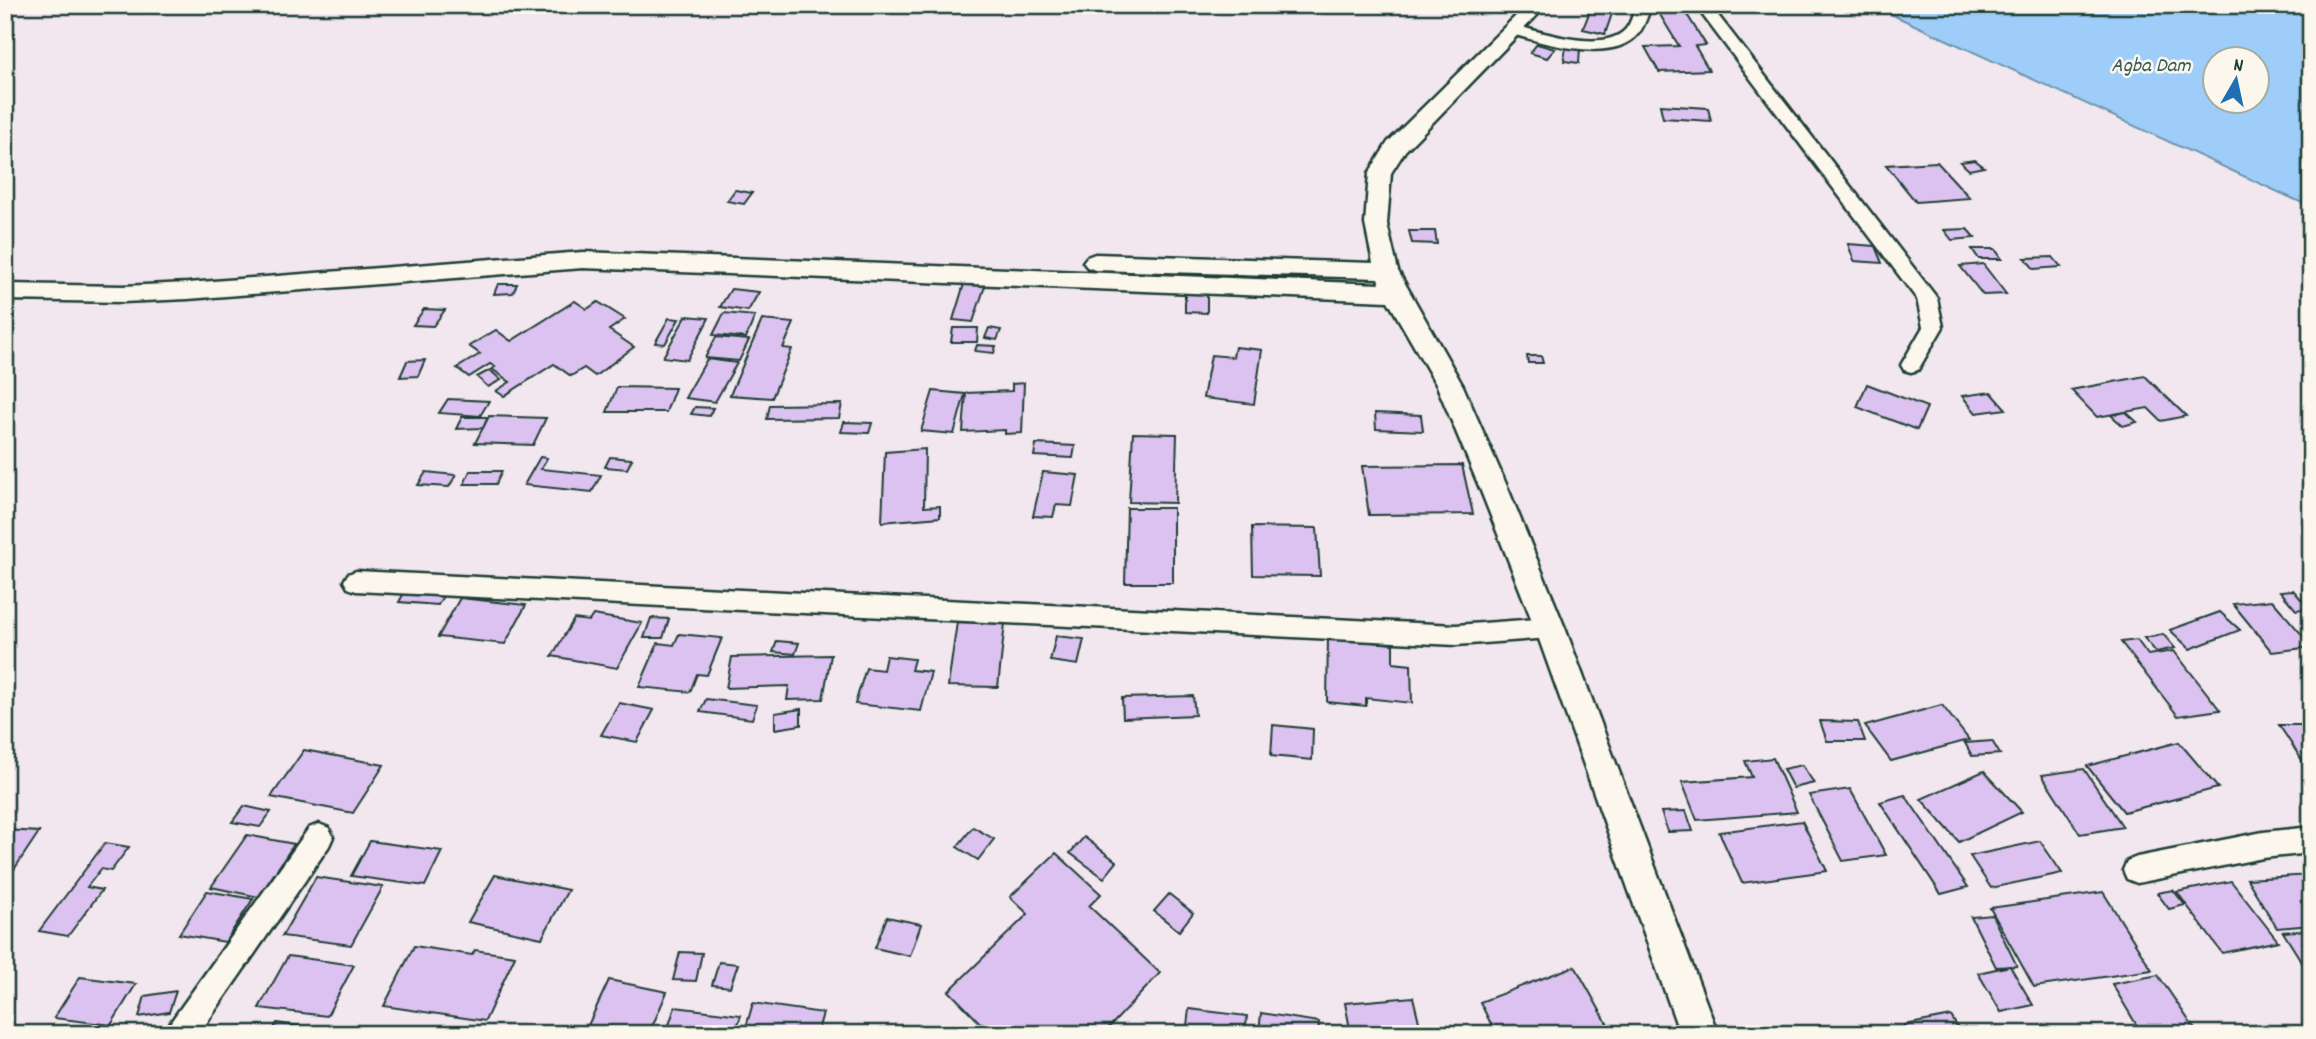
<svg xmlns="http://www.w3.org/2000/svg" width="2316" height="1039" font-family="Dekko,sans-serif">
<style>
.water{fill:#9ecdf9;stroke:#6b93aa;stroke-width:2;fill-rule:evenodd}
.building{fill:#dcc2f1;stroke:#1f3d34;stroke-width:2}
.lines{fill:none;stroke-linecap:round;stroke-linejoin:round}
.minor-casing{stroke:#1f3d34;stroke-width:5}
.tertiary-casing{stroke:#1f3d34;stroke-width:5}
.minor{fill:#fbf7ec;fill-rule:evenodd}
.tertiary{fill:#fbf7ec;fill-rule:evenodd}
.labels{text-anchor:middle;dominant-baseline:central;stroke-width:5;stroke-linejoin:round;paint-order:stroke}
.far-water-label{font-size:21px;font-style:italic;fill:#385a5b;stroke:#fbf7ec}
</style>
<rect width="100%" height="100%" fill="#f2e7ee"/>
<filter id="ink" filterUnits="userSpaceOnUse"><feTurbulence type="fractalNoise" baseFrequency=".0143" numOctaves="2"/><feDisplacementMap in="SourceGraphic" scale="14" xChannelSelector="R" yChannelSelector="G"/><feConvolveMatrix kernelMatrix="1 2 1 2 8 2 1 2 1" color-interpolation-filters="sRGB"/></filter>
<g filter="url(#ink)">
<path class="water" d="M1871,5h440v202zM2214,60h42v42h-42z"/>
<g class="building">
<polygon points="1592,5 1615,5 1605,34 1583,29"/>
<polygon points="1654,5 1681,5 1706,45 1695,46 1709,70 1659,72 1645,47 1679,46"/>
<polygon points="1537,44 1555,49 1547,58 1530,53"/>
<polygon points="1566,46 1580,47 1579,63 1564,61"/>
<polygon points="1660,105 1708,108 1711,121 1663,118"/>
<polygon points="1975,160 1984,167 1969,170 1960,162"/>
<polygon points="1937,162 1970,198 1916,202 1886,165"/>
<polygon points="735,190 752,193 744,204 727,201"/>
<polygon points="1967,229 1975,238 1952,240 1944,230"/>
<polygon points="1409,231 1435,231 1437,244 1412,243"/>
<polygon points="1848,244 1875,246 1882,263 1854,261"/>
<polygon points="1972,249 1995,249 2002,259 1979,259"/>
<polygon points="2053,257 2061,267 2034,269 2025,258"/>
<polygon points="1983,264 2006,294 1983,295 1960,266"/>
<polygon points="498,284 517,284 513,293 494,294"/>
<polygon points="964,284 985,286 973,322 953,320"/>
<polygon points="731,289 759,292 748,311 720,307"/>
<polygon points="1185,293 1207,293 1207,313 1185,312"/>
<polygon points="575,301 587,309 598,302 625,319 609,330 634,347 595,376 584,368 571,376 554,364 504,396 496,391 510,382 492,369 495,367 490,364 469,377 457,368 480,354 469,346 496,330 511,341"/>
<polygon points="424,309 445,310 433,326 413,325"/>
<polygon points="724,313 755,316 746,338 713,335"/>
<polygon points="686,316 709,318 687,360 663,357"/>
<polygon points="669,318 679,319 665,344 655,343"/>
<polygon points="762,320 794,323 783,348 792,349 772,398 730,395"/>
<polygon points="953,328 978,328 977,342 951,342"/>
<polygon points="989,328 1001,330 997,340 985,338"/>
<polygon points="716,337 749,340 739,361 705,358"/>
<polygon points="977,345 996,346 994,353 975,351"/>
<polygon points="1235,347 1262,350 1254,404 1203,398 1211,355 1233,357"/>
<polygon points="1527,356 1541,356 1543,363 1528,363"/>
<polygon points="707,359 737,363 715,402 685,398"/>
<polygon points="425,360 418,376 400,377 407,361"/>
<polygon points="490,370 501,380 488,387 477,377"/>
<polygon points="2145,376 2186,416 2161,421 2148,408 2097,417 2071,390"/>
<polygon points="1024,383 1022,433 1005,434 1005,430 963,432 966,393 1012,391 1012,384"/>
<polygon points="1867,384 1927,407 1917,430 1857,407"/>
<polygon points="617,387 675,388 666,412 607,412"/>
<polygon points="933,391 965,394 954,434 921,431"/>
<polygon points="1991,392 2006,409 1976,413 1962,396"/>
<polygon points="448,399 489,401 480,416 439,413"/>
<polygon points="842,404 839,418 767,419 770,405"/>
<polygon points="695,407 713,408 709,416 691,414"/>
<polygon points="2126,412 2137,422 2123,426 2111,415"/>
<polygon points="1375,413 1421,415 1423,431 1376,429"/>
<polygon points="489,416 546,418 533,445 475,443"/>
<polygon points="462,417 488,417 483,428 456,429"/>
<polygon points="844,422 872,423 869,433 841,432"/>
<polygon points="1133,433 1177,434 1175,503 1129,502"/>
<polygon points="1036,444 1075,446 1073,458 1034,456"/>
<polygon points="925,449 924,507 940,506 940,517 882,522 885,452"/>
<polygon points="540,457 547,458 541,469 601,475 592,492 524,485"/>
<polygon points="610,457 632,459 627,469 605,467"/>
<polygon points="1462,465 1473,514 1369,515 1362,466"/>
<polygon points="470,471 502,471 496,484 464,484"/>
<polygon points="426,472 456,475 449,487 418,485"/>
<polygon points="1043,472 1078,475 1072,506 1056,505 1053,517 1033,516"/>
<polygon points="1127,508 1173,508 1173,583 1125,583"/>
<polygon points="1252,527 1317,528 1320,576 1253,575"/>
<polygon points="409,584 448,587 438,605 399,602"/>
<polygon points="2293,590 2309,608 2296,610 2280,591"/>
<polygon points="460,598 526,605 505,644 438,637"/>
<polygon points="2272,600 2311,645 2311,647 2272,652 2233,604"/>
<polygon points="2220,612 2240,630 2190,649 2170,630"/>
<polygon points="593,615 642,623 617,668 552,656 574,619 589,621"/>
<polygon points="651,618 669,619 663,638 644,638"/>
<polygon points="957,622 1005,623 998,687 948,686"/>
<polygon points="679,634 722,638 707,675 697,674 690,692 639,687 658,643 674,645"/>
<polygon points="2163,634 2175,648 2156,652 2144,638"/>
<polygon points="1056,636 1084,639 1078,665 1050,661"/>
<polygon points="1328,638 1393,644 1393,663 1411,665 1412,703 1366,698 1366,706 1327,702"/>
<polygon points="2137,640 2148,655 2174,651 2220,710 2178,716 2121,642"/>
<polygon points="777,641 799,643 795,654 773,652"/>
<polygon points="831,655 823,699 787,700 789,686 726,688 732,657"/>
<polygon points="886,656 914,659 911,670 931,672 921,711 855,704 866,668 883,670"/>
<polygon points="1193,696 1195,715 1123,718 1122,698"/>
<polygon points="706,699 757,705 752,719 700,712"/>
<polygon points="619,703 654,710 637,742 601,735"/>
<polygon points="1942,705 1969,740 1891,761 1865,726"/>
<polygon points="801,709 801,725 775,729 775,713"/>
<polygon points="1820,721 1858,722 1865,741 1827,741"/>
<polygon points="1273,725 1313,729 1312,760 1271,756"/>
<polygon points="2279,725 2311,725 2311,774"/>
<polygon points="1992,741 2000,754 1972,756 1965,743"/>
<polygon points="2179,742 2218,788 2124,812 2087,766"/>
<polygon points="304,750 384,765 353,813 271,797"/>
<polygon points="1773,758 1797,812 1697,820 1682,782 1752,777 1745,761"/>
<polygon points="1802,765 1814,783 1793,788 1783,769"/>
<polygon points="2084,769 2123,827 2080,834 2042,775"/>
<polygon points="1984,771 2022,812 1959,842 1921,799"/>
<polygon points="1850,789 1886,855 1843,861 1809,795"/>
<polygon points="1905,795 1968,887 1941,894 1880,802"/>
<polygon points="244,806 271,812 260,827 232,822"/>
<polygon points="1686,811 1693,831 1668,832 1661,812"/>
<polygon points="1802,821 1827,871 1742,883 1719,832"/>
<polygon points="973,827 994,839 978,860 957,847"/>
<polygon points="5,830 39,832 5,883"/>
<polygon points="247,835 294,844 259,897 211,887"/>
<polygon points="1084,837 1117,862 1104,878 1070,853"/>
<polygon points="370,841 442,851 425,886 351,876"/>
<polygon points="2040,841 2062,873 1991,888 1970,856"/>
<polygon points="105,843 129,847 111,871 101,869 87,887 102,890 68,936 39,931"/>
<polygon points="1056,853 1101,894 1089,906 1160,973 1103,1034 991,1034 949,991 1028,914 1010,897"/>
<polygon points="495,875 568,890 542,938 468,922"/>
<polygon points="2311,875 2311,900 2301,901 2311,916 2311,925 2277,928 2247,879"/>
<polygon points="316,877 383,887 351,945 282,936"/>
<polygon points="2231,881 2278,941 2222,953 2177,892"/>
<polygon points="2173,890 2185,905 2169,909 2157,893"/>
<polygon points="207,891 253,899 225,942 179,934"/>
<polygon points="2103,892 2152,970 2034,987 1990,908"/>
<polygon points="1169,894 1193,913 1179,931 1154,911"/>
<polygon points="1992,915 2017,966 1996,967 1971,917"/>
<polygon points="887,917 921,924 910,956 875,948"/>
<polygon points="2311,930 2311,975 2310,975 2283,932"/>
<polygon points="414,946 472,955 475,950 515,956 485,1021 384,1006"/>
<polygon points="680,952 702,953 696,981 673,980"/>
<polygon points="288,956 354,965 327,1016 259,1008"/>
<polygon points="719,962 738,964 730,987 712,985"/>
<polygon points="1575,966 1608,1025 1585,1034 1496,1034 1480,1002"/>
<polygon points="2010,966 2033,1005 2001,1012 1978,973"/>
<polygon points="2158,975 2198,1034 2142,1034 2112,984"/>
<polygon points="80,977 136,984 111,1025 54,1018"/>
<polygon points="609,980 667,992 649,1034 584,1034"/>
<polygon points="176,991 169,1012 139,1017 145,996"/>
<polygon points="1413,997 1422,1034 1351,1034 1345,1003"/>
<polygon points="753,1003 823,1013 817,1034 744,1034"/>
<polygon points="675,1007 741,1015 735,1034 666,1034"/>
<polygon points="1189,1009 1247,1016 1245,1034 1186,1034"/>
<polygon points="1261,1013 1319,1022 1318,1034 1259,1034"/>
<polygon points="1951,1016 1961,1034 1910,1034 1905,1025"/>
<polygon points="277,1023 333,1031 331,1034 271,1034"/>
</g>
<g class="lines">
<g class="minor-casing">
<g id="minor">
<path d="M1637,5h15c-5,10 -7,21 -14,29 -26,31 -97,8 -130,-1l-2,-3 8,-5c28,7 88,28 111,5 6,-6 8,-17 12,-25z"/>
<polygon points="1695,5 1710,5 1937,298 1943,327 1918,370 1911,372 1904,370 1901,365 1923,327 1917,299"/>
<polygon points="356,571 1456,625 1550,618 1559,621 1562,628 1559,635 1550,638 1456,645 356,591 348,588 344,581 348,574"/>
<polygon points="319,824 329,828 333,837 329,846 199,1034 166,1034 170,1023 309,828"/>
<polygon points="2311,827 2311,853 2263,858 2137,883 2127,879 2123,870 2127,861 2137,857 2263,832"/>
</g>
</g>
<g class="tertiary-casing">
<polygon id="tertiary" points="1527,5 1547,5 1405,151 1391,173 1387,224 1398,271 1463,386 1509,491 1565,628 1718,1034 1680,1034 1535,628 1481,491 1437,386 1388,301 583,268 188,299 123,302 5,300 5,284 123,286 188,283 583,252 1380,284 1378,278 1095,270 1087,267 1083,262 1087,257 1095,254 1373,263 1365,224 1369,173 1388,142"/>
</g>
<use href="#minor" class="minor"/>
<use href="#tertiary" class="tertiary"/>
</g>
</g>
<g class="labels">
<g class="far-water-label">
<text x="2151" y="67">Agba Dam</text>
</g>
</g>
<rect width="2316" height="1039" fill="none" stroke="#fbf7ec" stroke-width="28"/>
<rect x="14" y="14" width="2288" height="1011" fill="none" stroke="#1f3d34" stroke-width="2.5" filter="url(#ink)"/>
<g transform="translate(2236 80) rotate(9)"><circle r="33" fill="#fbf7ec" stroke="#a3ada2" stroke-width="2"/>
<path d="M0-5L12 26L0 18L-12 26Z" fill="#1f6fb2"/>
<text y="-10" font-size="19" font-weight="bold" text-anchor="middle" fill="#1f3d34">N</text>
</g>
</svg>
